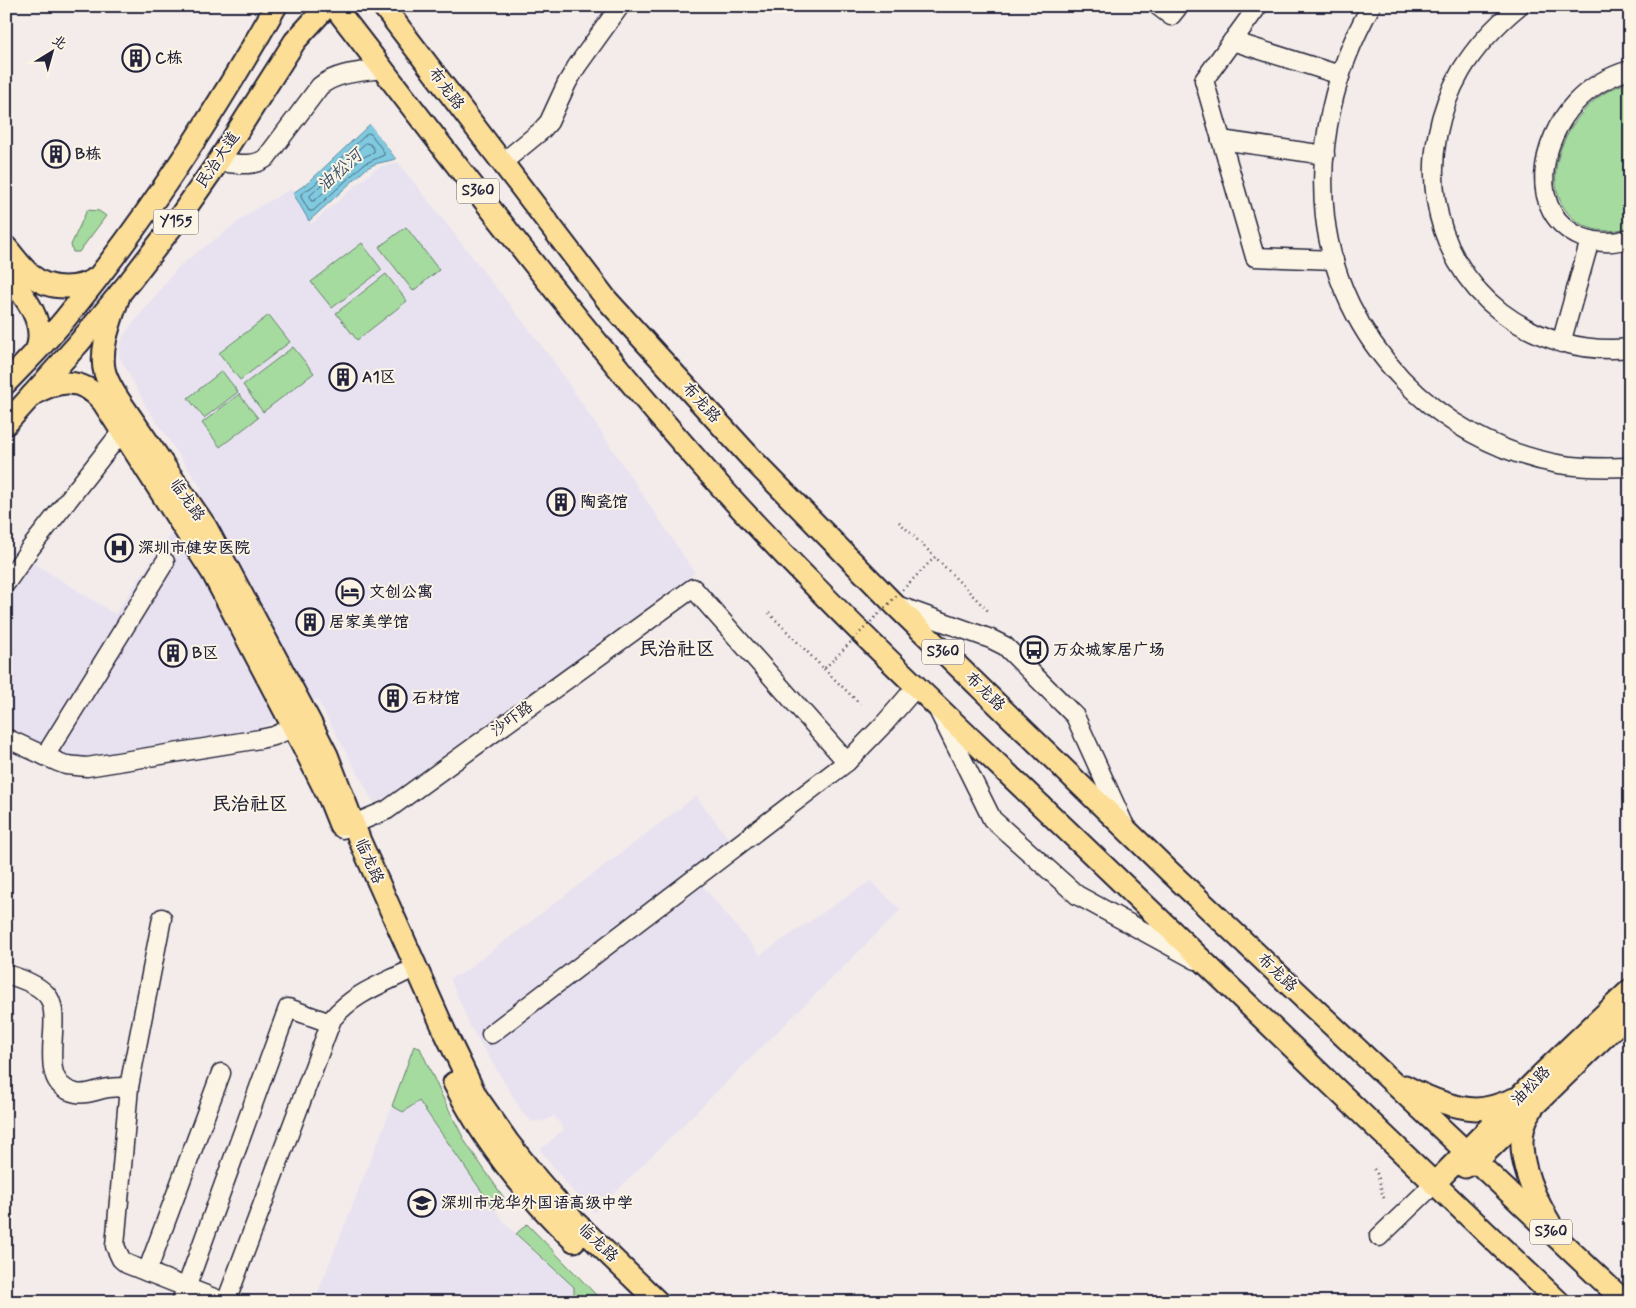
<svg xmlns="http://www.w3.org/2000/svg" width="1636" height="1308" font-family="Mynerve,'LXGW WenKai TC',sans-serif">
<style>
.built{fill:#e8e2f0}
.green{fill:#a5db9e;stroke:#647e6c}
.water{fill:#80cae0;stroke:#5a879e}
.pier{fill:#f3ecea}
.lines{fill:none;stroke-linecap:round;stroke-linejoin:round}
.shore{stroke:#48657d;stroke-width:1}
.minor-casing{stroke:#22223b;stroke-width:21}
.major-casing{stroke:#22223b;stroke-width:25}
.path{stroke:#22223b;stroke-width:2.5;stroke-dasharray:1 4;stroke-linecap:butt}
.minor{stroke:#fcf5e5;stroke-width:18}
.major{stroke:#fcde96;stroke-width:21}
.path-bridge{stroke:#22223b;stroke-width:2.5;stroke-dasharray:1 4;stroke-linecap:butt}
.labels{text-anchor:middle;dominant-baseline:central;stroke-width:4;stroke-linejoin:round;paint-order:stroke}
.shield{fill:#fcf5e5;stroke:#63616e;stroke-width:1}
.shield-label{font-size:15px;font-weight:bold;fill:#22223b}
.poi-label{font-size:16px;font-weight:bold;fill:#22223b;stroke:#fcf5e5;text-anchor:start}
.street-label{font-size:16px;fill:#22223b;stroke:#fcf5e5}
.water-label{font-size:18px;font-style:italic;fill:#3e546d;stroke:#fcf5e5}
.quarter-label{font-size:19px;font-weight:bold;fill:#22223b;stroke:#fcf5e5}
</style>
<rect width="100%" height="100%" fill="#f3ecea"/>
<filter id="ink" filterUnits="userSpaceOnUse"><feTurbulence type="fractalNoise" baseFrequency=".02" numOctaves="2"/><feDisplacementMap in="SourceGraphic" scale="10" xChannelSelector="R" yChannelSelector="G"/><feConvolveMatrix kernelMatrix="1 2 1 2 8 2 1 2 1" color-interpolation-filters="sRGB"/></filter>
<g filter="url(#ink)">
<g class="built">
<polygon points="398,162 552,359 695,573 382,800 374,803 317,699 259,729 249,733 84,760 59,755 6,731 6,596 29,560 115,614 202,489 147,408 119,356 120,346 123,336 179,266 257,208 291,189 311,224 374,170 382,166"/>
<polygon points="696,796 741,855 702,885 760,955 870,881 901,910 594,1213 570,1188 540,1150 564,1129 554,1116 546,1120 533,1122 524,1115 470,1026 450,978 461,974"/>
<polygon points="419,1100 504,1222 534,1252 574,1287 574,1302 314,1302 392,1106 403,1112"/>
</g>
<g class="green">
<path d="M1630,82v145c-16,5 -33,6 -49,-3 -41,-25 -26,-81 1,-111 12,-15 29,-26 48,-31z"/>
<polygon points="87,210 99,211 106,216 79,252 73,252 71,245"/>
<polygon points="406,227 439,270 413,291 379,247"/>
<polygon points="362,243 382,270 332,308 311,282"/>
<polygon points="386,274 407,301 357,340 336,313"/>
<polygon points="269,315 290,342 240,380 219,353"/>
<polygon points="293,347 314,373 263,412 243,385"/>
<polygon points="222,371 238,392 204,418 188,398"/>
<polygon points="239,394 258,418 220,447 202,423"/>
<polygon points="414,1046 420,1048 442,1096 466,1143 504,1198 494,1209 419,1101 403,1112 392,1106"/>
<polygon points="527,1224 603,1302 574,1302 574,1287 516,1234"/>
</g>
<polygon class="water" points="370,124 396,159 375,164 367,168 309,221 293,193 309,182"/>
<polygon class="pier" points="368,122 371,123 398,157 398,161"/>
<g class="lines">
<g class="shore">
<polygon points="368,133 371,134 384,152 384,155 364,164 313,211 309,211 301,197 301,194 313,186"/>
<polygon points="366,143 370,144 374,149 374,152 360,159 314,201 311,201 310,196"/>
</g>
<g class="minor-casing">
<g id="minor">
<polyline points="1158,6 1171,16 1179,6"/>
<polyline points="1258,6 1204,80 1255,257 1334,260"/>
<path d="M1371,6c-36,64 -54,137 -46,211 14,123 112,225 233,247 24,4 48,4 72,3"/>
<path d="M1519,6c-23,19 -43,40 -58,65 -46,80 -34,184 40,241 37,28 83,41 129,36"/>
<polyline points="1232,41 1340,75"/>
<path d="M1630,70c-21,6 -40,17 -55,33 -34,37 -50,109 6,134 16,6 33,7 49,1"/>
<polyline points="1221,140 1325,155"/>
<path d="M218,162c16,1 35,6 48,-4l54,-72c18,-14 41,-14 62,-17"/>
<polyline points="502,163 541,131 549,122 567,83 577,66 620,6"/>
<polyline points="1561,343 1590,240"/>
<polyline points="6,583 29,550 122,431"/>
<polyline points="896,605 991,639 1005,646 1075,716 1124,824"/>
<polyline points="939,712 992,819 1077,895 1196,960"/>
<polyline points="6,738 58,762 66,765 87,767 260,739 274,736 294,727"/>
<polyline points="45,756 165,562"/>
<polyline points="342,829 387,810 693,588 847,762"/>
<polyline points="162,918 129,1087 115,1246 121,1259 127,1264 224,1302"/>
<path d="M6,974c14,4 35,11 43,24 15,25 -16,86 27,95 10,2 18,-2 27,-4 8,-2 17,-2 26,-2"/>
<polyline points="491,1034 847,762 884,724 916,687"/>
<polyline points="1379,1237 1434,1184"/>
<polyline points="147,1272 221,1073"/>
<polyline points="181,1302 288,1008 330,1023"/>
<path d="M226,1302l106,-283c20,-24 45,-33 72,-46"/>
</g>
</g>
<g class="major-casing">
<g id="major">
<path d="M334,6c126,163 250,329 388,482 111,123 232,234 351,348 162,155 323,312 486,466"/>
<polyline points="383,6 607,300 751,458 895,605 1170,872 1625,1302"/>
<path d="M6,247c8,9 16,21 26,29 18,15 48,14 66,1"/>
<path d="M6,273c17,21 42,50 30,78"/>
<path d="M120,293c-7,22 -22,57 -15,80 3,10 8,18 14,27l87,127 103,193 18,35 33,86 85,191 31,64 32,46 30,38 34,39 86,83"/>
<path d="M6,383c20,-21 41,-42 59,-64 80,-97 149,-204 211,-313"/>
<path d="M32,395c26,-15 49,-19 71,7l109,170 89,170 29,58 10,25"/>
<polyline points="6,424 78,344 130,281 181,215 218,162 295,41 327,6"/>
<path d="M454,1083c31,61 71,111 120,158"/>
<path d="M1405,1086c21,11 47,22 71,23 13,0 26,-5 38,-10"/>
<path d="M1531,1111c-22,32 1,83 19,112"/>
<polyline points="1465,1167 1477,1161 1630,1012"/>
<polyline points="1434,1184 1543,1073 1630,990"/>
</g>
</g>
<g class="path">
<polyline points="899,522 935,557"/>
<polyline points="824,669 860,704"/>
<path d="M1374,1169c8,10 5,21 11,31"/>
<polyline points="1625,1250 1630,1255"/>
</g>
<use href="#minor" class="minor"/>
<use href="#major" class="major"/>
<polyline class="path-bridge" points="769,613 824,669 935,557 988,611"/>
</g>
</g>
<defs>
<g id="building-ring" transform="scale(1.4375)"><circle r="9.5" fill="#fcf5e5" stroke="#22223b" stroke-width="1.5"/><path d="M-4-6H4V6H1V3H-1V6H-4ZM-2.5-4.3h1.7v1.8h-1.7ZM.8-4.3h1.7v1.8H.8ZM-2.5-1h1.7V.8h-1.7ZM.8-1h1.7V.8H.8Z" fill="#22223b"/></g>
<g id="hospital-ring" transform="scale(1.4375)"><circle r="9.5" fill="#fcf5e5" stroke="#22223b" stroke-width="1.5"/><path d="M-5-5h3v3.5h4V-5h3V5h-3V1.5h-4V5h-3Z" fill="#22223b"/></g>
<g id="hotel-ring" transform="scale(1.4375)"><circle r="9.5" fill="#fcf5e5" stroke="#22223b" stroke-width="1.5"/><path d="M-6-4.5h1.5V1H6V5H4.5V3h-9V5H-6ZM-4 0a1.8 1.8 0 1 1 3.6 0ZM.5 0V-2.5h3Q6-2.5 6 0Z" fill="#22223b"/></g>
<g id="bus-ring" transform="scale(1.4375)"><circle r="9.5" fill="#fcf5e5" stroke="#22223b" stroke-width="1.5"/><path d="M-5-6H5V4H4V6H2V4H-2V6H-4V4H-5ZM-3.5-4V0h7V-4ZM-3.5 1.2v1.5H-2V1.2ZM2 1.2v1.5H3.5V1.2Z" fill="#22223b"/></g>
<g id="school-ring" transform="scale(1.4375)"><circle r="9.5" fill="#fcf5e5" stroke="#22223b" stroke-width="1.5"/><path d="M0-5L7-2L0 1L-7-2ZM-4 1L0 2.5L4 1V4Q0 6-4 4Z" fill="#22223b"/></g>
</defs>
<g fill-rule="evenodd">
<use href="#building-ring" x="136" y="58"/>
<use href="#building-ring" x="56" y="154"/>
<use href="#building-ring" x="343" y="377"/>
<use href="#building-ring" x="561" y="502"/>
<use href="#hospital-ring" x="119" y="548"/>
<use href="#hotel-ring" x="350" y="592"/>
<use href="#building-ring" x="310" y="622"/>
<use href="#bus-ring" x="1034" y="650"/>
<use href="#building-ring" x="173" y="653"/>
<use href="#building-ring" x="393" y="698"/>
<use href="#school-ring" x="422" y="1203"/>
</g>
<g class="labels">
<g class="shield">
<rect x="457" y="178.5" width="42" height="25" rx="4"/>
<rect x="153.5" y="209.5" width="45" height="25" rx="4"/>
<rect x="922" y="639.5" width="42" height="25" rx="4"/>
<rect x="1530" y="1219.5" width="42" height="25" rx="4"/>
</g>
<g class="shield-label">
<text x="478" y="191">S360</text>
<text x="176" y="222">Y155</text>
<text x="943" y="652">S360</text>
<text x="1551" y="1232">S360</text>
</g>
<g class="poi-label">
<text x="155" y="58">C栋</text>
<text x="75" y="154">B栋</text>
<text x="362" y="377">A1区</text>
<text x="580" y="502">陶瓷馆</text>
<text x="138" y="548">深圳市健安医院</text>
<text x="369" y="592">文创公寓</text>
<text x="329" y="622">居家美学馆</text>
<text x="1053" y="650">万众城家居广场</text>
<text x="192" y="653">B区</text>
<text x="412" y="698">石材馆</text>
<text x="441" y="1203">深圳市龙华外国语高级中学</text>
</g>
<g class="street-label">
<text transform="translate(446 89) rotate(53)">布龙路</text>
<text transform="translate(218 160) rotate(-56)">民治大道</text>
<text transform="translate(701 403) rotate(47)">布龙路</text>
<text transform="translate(187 500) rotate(55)">临龙路</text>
<text transform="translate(985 692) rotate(44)">布龙路</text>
<text transform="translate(512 719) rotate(-36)">沙吓路</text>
<text transform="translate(369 861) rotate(66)">临龙路</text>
<text transform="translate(1277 973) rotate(43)">布龙路</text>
<text transform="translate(1531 1086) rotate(-45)">油松路</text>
<text transform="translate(598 1243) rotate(44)">临龙路</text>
</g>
<g class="water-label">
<text transform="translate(340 171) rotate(-42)">油松河</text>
</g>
<g class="quarter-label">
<text x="677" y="649">民治社区</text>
<text x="250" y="804">民治社区</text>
</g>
</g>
<rect width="1636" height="1308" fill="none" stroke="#fcf5e5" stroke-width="25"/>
<rect x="12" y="12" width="1611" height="1283" fill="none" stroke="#22223b" stroke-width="2" filter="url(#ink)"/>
<g transform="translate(52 52) rotate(37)" stroke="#fcf5e5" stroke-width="4" paint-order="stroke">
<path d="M0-4L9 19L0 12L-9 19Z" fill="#22223b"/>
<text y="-8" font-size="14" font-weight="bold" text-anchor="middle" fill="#22223b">北</text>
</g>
</svg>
